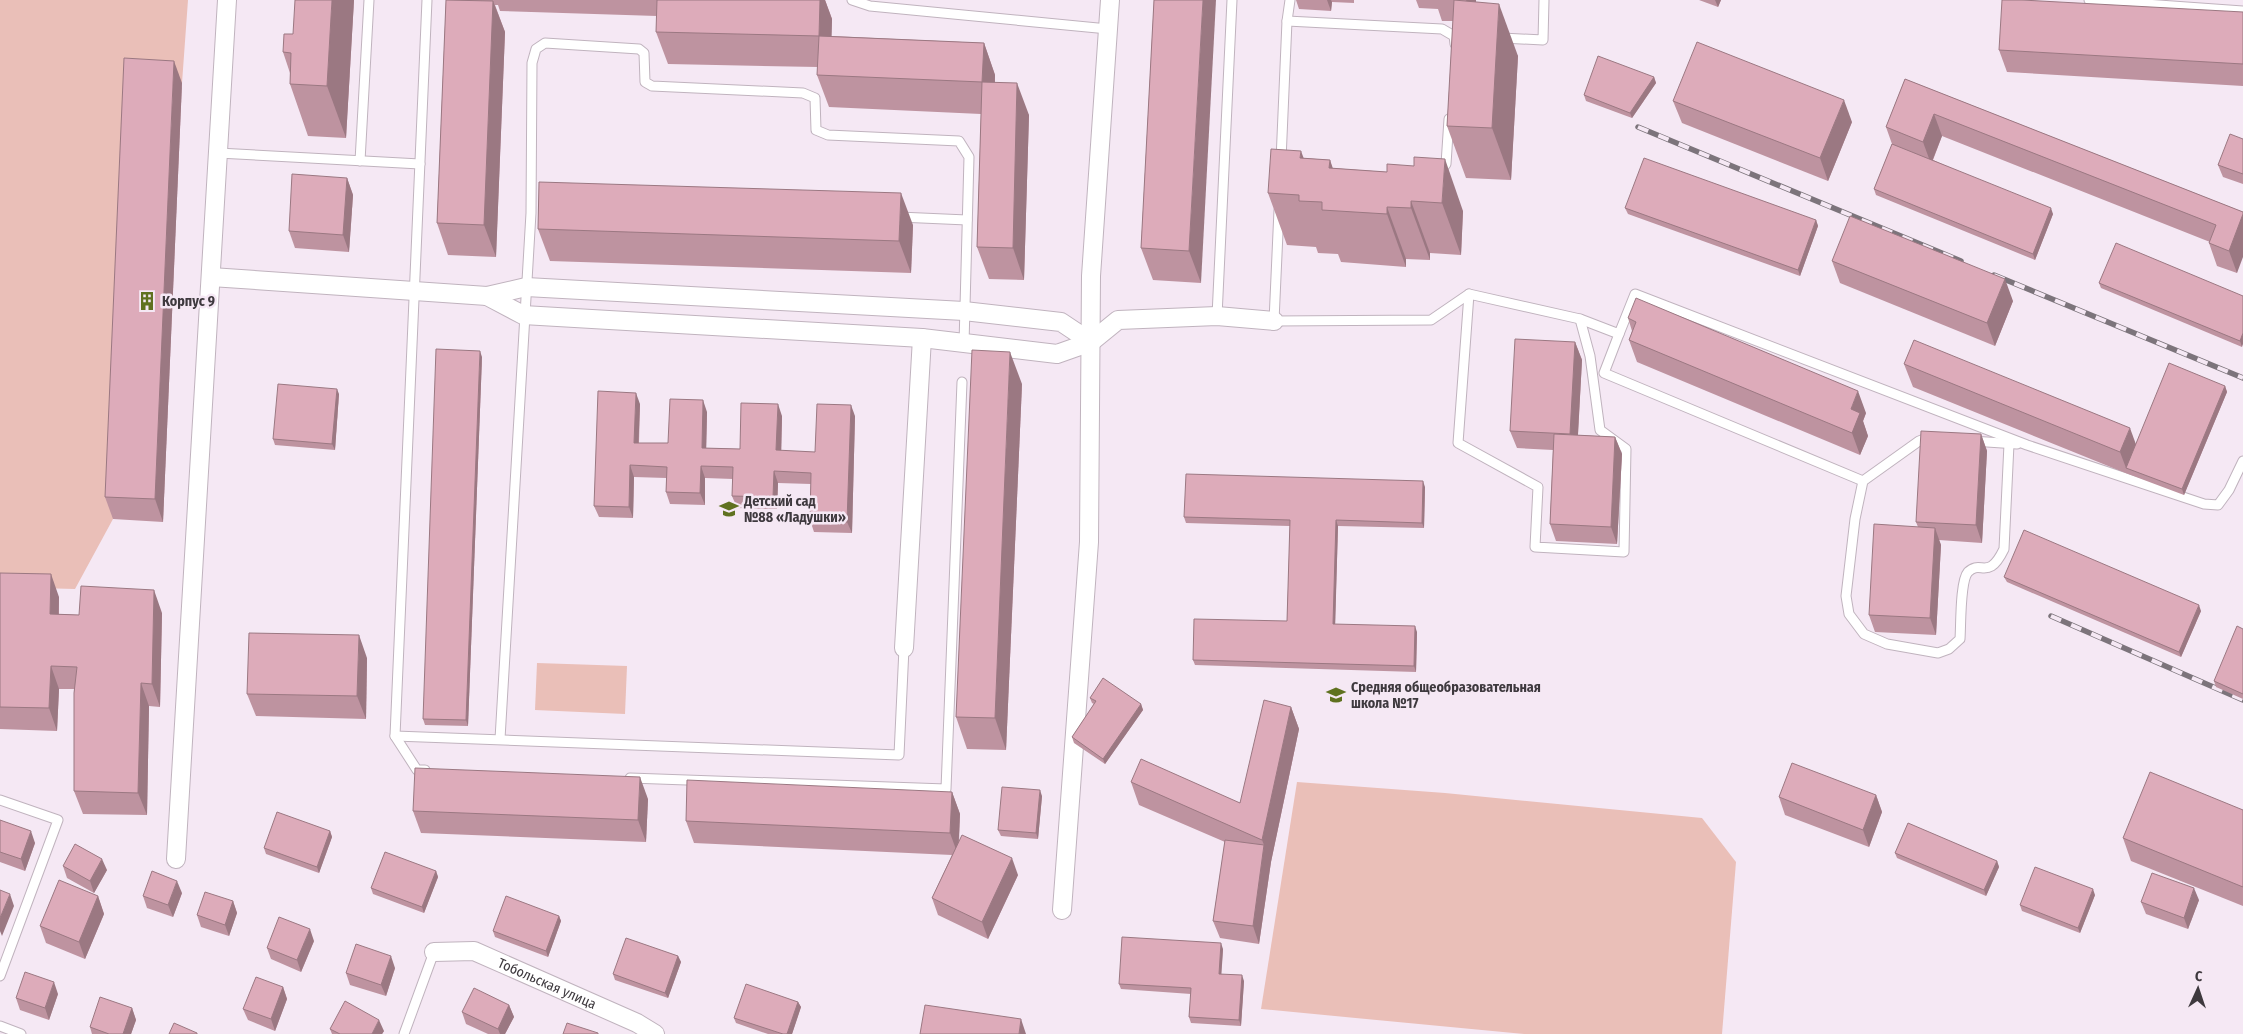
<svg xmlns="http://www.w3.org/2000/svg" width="2243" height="1034" font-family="'Fira Sans Condensed',sans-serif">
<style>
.green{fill:#eabfb8}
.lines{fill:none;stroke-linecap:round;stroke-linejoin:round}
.service-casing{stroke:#c0b3be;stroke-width:11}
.minor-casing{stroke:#c0b3be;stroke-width:20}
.service{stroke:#fff;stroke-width:9}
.minor{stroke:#fff;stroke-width:18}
.rail-casing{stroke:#7c747b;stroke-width:5.5}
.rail{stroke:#f5e8f4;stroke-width:4;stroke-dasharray:11;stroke-linecap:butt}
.wall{fill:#be93a0}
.shaded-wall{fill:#9b7882}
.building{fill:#ddabba;stroke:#9b7882}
.labels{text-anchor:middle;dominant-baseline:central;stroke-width:5;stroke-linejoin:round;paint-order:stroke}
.poi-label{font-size:14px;font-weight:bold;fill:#3e393e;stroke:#f5e8f4;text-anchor:start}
.street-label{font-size:14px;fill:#3e393e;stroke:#f5e8f4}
</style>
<rect width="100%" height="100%" fill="#f5e8f4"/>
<g class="green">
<polygon points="0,0 188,0 182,83 132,81 113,519 75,589 0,587"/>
<polygon points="537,663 627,666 625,714 535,710"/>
<polygon points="1297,782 1445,793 1702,818 1736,862 1722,1034 1524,1034 1261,1009"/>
</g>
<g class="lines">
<g class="service-casing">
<g id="service">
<polyline points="852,0 870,6 1108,29"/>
<polyline points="2089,0 2243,11"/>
<polyline points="1287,21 1442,29 1454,36 1455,44"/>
<polyline points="1502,38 1543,40 1544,0"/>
<polyline points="218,153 420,164"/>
<polyline points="1281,160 1287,21 1290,0"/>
<polyline points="360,161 369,0"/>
<polyline points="1440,172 1446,164 1449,119"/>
<polyline points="1279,210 1274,321 1431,320 1469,294 1580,319 1619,334 1635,294 2027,445 2204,504 2218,505 2229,490 2243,461"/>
<polyline points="899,217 967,220"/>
<polyline points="1469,294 1458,443 1538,487 1535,547 1624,552 1626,449 1600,430 1590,356 1580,319"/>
<polyline points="1217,316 1232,0"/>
<polyline points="1619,334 1604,373 1863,481"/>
<path d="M1929,437l-10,4 -56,40 -8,38 -9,77 3,18 15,20 23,10 51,9 11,-4 11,-10c1,-14 0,-58 8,-67 13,-13 20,10 36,-23l5,-105"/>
<polyline points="1972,441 2017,444"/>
<polyline points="395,736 899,755 904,648"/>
<polyline points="500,739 531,213 532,63 536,49 545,43 639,49 644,53 645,82 652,86 803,93 815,98 816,130 828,135 959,141 969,157 964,344"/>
<polyline points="425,770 417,770 395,736 427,0"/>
<polyline points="630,778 946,789 962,382"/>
<polyline points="0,800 58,820 0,976"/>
<polyline points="0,1026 21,1034"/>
<polyline points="404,1034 434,952"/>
</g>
</g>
<g class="minor-casing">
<g id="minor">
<polyline points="211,277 487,296 526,287 964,311 1061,322 1091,342"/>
<polyline points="487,296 523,315 922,338 1057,354 1091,342 1118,320 1217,316 1274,321"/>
<polyline points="904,648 922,338"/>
<polyline points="176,859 227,0"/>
<polyline points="1062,910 1089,542 1091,276 1110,0"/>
<path id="s1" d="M434,952l40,-1 163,72 18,11"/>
</g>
</g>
<use href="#service" class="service"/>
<use href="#minor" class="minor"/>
<g class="rail-casing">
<g id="rail">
<polyline points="1638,127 1961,261"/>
<polyline points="1994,275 2243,378"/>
<polyline points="2051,616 2243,700"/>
</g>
</g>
<use href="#rail" class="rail"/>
</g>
<g class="wall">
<polygon points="354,0 346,138 308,136 290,84 290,73 283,52 293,34"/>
<polygon points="446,0 825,0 832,19 831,36 984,43 995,75 995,83 1029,115 1024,280 989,279 977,247 981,114 829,107 817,75 818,67 668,64 656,32 657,16 500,11 498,5 495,5 505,32 496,257 448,255 437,223"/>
<polygon points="1154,0 1201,283 1153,280 1141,248"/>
<polygon points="1296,0 1354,0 1354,3 1332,2 1331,11 1299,9"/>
<polygon points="1416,0 1476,0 1476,2 1518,56 1511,180 1466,178 1447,126 1453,21 1442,21 1438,9 1419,8"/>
<polygon points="1699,0 1721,0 1718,7"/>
<polygon points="2243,12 2243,86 2007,72 1999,50"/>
<polygon points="1654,77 1656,83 1632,118 1586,101 1584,95"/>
<polygon points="1905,79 2243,212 2237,273 2217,266 2209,243 2210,242 1942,136 1933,160 2053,214 2035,260 1876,195 1874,189 1892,144 1886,127"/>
<polygon points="182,83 163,522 113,519 105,497"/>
<polygon points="1673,101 1852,122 1828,181 1682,123"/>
<polygon points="2243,139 2243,184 2223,177 2218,165"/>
<polygon points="1304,158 1330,160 1332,168 1387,172 1463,211 1461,255 1430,253 1430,260 1406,259 1406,267 1341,262 1338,254 1318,253 1316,247 1287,245 1268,193"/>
<polygon points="347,178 353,195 349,252 295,248 289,231"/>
<polygon points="1625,208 1816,220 1818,226 1800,276 1628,214"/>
<polygon points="913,225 911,273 550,261 538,229"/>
<polygon points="1832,261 2013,301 1995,346 1840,283"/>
<polygon points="2099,283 2243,296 2242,347 2101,288"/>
<polygon points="1628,318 1866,413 1863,421 1868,436 1860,455 1637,362 1629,340 1632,331"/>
<polygon points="1575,342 1582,360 1578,435 1615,437 1622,454 1617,544 1556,541 1550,524 1553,450 1517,448 1510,431"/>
<polygon points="482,357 468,726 425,725 423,719"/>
<polygon points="1904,364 2136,444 2225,386 2227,392 2184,495 2128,474 1913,387"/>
<polygon points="1022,384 1006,750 967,749 956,717"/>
<polygon points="339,394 335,450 275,445 273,439"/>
<polygon points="640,404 639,443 668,443 707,412 706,448 740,449 782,416 781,451 815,452 855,416 852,533 814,532 810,520 811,484 778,483 777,509 737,508 732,496 733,479 705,478 705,505 670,504 666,492 666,478 634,477 633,518 599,517 594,506"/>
<polygon points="1981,434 1987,451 1982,543 1939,540 1941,545 1936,635 1875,632 1869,615 1918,527 1916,522"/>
<polygon points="1425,487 1424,528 1338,526 1335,624 1417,632 1416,672 1195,665 1193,660 1287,621 1290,526 1186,523 1184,517"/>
<polygon points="0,573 59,597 59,614 79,615 162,613 160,707 149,706 147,815 83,814 74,791 74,689 59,689 57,731 0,729"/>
<polygon points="2004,577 2201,611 2181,657 2007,582"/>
<polygon points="2243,629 2243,699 2216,687 2214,681"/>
<polygon points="367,658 366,719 256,716 247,694"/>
<polygon points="1090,698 1141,704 1143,710 1105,764 1074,743 1072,737 1094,704 1092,703"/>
<polygon points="1291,707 1299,729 1271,862 1259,944 1220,938 1213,921 1225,842 1139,805 1131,782 1240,803"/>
<polygon points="952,792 960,814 959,842 1018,875 988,939 938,915 932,898 952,855 694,843 686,821"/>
<polygon points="1876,795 1882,812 1869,847 1785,815 1779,797"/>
<polygon points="1042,796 1038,839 1001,836 998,830"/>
<polygon points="648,799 646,842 421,833 413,811"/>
<polygon points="2243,810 2243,906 2131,861 2123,838"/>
<polygon points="0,820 35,843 25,871 0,862"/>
<polygon points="330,831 332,837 319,873 266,854 264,848"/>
<polygon points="1895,853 1997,861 1999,867 1986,896 1897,858"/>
<polygon points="63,866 107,870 94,893 67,878"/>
<polygon points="436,871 438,877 424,913 373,894 371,888"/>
<polygon points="182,893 173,917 147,908 143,896"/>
<polygon points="2095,895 2080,933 2022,911 2020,905"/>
<polygon points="98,896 104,914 85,959 46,943 40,926"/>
<polygon points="2199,900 2188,929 2146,914 2141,902"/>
<polygon points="233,901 237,913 229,936 201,927 197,915"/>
<polygon points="559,916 561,921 548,957 495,937 493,931"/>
<polygon points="314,941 301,972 271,959 267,948"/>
<polygon points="1223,949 1221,974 1244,981 1241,1026 1191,1023 1189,1017 1191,994 1121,989 1119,984"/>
<polygon points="678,956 681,962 668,998 615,980 613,974"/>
<polygon points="395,968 386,996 350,985 346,973"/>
<polygon points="283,987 287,999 275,1031 248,1020 243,1009"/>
<polygon points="58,994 49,1020 20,1010 16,998"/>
<polygon points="798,1002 801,1007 792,1034 768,1034 736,1023 734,1018"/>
<polygon points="509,1005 514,1017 505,1034 488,1034 466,1024 462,1012"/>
<polygon points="132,1008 136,1020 131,1034 92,1034 90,1027"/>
<polygon points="330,1029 384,1031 382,1034 332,1034"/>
</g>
<g class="shaded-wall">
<polygon points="332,0 354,0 346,138 327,86"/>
<polygon points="820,0 825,0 832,19 831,67 819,36"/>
<polygon points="1203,0 1216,0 1201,283 1189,251"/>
<polygon points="1327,0 1331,0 1332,2 1331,11"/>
<polygon points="1466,0 1476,0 1475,23"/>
<polygon points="1715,0 1721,0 1718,7"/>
<polygon points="493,1 505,32 496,257 484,225"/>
<polygon points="1499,4 1518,56 1511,180 1492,128"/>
<polygon points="984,43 995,75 994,114 982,82"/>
<polygon points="174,61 182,83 163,522 155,499"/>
<polygon points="1654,77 1656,83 1632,118 1630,113"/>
<polygon points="1017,83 1029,115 1024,280 1013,248"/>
<polygon points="1844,100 1852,122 1828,181 1820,158"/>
<polygon points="1934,114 1942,136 1931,164 1923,142"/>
<polygon points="1301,151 1320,202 1300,158"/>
<polygon points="1445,159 1463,211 1461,255 1442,203"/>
<polygon points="1330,160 1348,212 1329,168"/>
<polygon points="347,178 353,195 349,252 343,235"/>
<polygon points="901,193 913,225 911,273 899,241"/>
<polygon points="1411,201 1430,253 1430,260 1411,208"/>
<polygon points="1387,207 1406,259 1406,267 1387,214"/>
<polygon points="2051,208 2053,214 2035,260 2033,254"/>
<polygon points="2243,214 2243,257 2237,273 2229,251"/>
<polygon points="1816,220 1818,226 1800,276 1798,270"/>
<polygon points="2005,279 2013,301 1995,346 1987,323"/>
<polygon points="2243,333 2243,344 2242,347 2240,341"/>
<polygon points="1575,342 1582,360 1577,451 1570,434"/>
<polygon points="480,351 482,357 468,726 466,720"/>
<polygon points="1010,352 1022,384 1006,750 995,718"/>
<polygon points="2225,386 2227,392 2184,495 2182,489"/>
<polygon points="337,389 339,394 335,450 332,444"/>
<polygon points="1858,391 1866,413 1863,421 1868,436 1860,455 1852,433 1851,409"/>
<polygon points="636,393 640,404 638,454 634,443"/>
<polygon points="703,400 707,412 706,459 702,448"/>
<polygon points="778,404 782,416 781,462 776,450"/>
<polygon points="851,405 855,416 852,533 847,522"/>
<polygon points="2130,428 2138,450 2126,468 2120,452"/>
<polygon points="1981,434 1987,451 1982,543 1976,525"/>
<polygon points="1615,437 1622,454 1617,544 1611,527"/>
<polygon points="630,465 634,477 633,518 629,507"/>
<polygon points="701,466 705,478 705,505 700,493"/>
<polygon points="774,471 778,483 777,509 773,497"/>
<polygon points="1423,481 1425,487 1424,528 1422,523"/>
<polygon points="1336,520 1338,526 1335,630 1333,624"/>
<polygon points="1935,528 1941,545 1936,635 1930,618"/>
<polygon points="51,574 59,597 58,636 50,614"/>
<polygon points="154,590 162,613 160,707 152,684"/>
<polygon points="2199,605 2201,611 2181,657 2179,652"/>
<polygon points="1415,626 1417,632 1416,672 1414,666"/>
<polygon points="359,635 367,658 366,719 357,696"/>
<polygon points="51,666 59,689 57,731 49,708"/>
<polygon points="141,683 149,706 147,815 138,793"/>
<polygon points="1141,704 1143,710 1105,764 1103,759"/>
<polygon points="1291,707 1299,729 1271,862 1259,944 1253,926 1264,845 1262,840"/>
<polygon points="640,777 648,799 646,842 638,820"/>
<polygon points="1040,790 1042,796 1038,839 1036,833"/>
<polygon points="952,792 960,814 958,855 950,833"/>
<polygon points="1876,795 1882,812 1869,847 1863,830"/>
<polygon points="31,831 35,843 25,871 21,859"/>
<polygon points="330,831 332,837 319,873 317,867"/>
<polygon points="1012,858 1018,875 988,939 982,922"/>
<polygon points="102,859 107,870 94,893 90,881"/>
<polygon points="1997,861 1999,867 1986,896 1984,890"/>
<polygon points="436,871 438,877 424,913 422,907"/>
<polygon points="177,881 182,893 173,917 168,905"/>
<polygon points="2194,888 2199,900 2188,929 2184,918"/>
<polygon points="2093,889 2095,895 2080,933 2078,928"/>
<polygon points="10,894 14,906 2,936 0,931 0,918"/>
<polygon points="98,896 104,914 85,959 79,942"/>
<polygon points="233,901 237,913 229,936 225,925"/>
<polygon points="559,916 561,921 548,957 546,951"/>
<polygon points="310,929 314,941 301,972 297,960"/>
<polygon points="1221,943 1223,949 1221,980 1219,974"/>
<polygon points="391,956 395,968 386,996 381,985"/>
<polygon points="678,956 681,962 668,998 665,993"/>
<polygon points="1242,975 1244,981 1241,1026 1239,1020"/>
<polygon points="54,982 58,994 49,1020 45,1008"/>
<polygon points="283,987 287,999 275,1031 271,1019"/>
<polygon points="798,1002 801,1007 792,1034 787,1034"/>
<polygon points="509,1005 514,1017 505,1034 500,1034 498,1029"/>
<polygon points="132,1008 136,1020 131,1034 123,1034"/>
<polygon points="1021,1019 1026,1034 1019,1034"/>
<polygon points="379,1020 384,1031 382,1034 372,1034"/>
</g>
<g class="building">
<polygon points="295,0 332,0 327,86 290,84 291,53 283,52 284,34 293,34"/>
<polygon points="446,0 493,1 484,225 437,223"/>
<polygon points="657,0 820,0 819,36 656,32"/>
<polygon points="1154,0 1203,0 1189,251 1141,248"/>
<polygon points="1454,0 1499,4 1492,128 1447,126"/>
<polygon points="2002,0 2022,0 2243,12 2243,64 1999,50"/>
<polygon points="819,36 984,43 982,82 817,75"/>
<polygon points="1697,42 1844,100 1820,158 1673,101"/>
<polygon points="1598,56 1654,77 1630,113 1584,95"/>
<polygon points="124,58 174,61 155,499 105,497"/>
<polygon points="1905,79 2243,212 2243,214 2229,251 2209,243 2216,225 1934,114 1923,142 1886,127"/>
<polygon points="982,82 1017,83 1013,248 977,247"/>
<polygon points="2230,134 2243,139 2243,174 2218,165"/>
<polygon points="1892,144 2051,208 2033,254 1874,189"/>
<polygon points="1271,149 1301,151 1300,158 1330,160 1329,168 1387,172 1387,164 1414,166 1414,157 1445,159 1442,203 1411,201 1411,208 1387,207 1387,214 1322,210 1322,202 1299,201 1299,195 1268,193"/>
<polygon points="1644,158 1816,220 1798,270 1625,208"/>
<polygon points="292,174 347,178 343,235 289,231"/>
<polygon points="539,182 901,193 899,241 538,229"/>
<polygon points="1850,216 2005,279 1987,323 1832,261"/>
<polygon points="2116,243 2243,296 2243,333 2240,341 2099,283"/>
<polygon points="1636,298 1858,391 1851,409 1860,413 1852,433 1629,340 1636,322 1628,318"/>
<polygon points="1515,339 1575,342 1570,434 1510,431"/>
<polygon points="1914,340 2130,428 2120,452 1904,364"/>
<polygon points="436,349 480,351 466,720 423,719"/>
<polygon points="972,350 1010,352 995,718 956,717"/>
<polygon points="2169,363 2225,386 2182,489 2126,468"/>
<polygon points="278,384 337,389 332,444 273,439"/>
<polygon points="598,391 636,393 634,443 668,443 670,399 703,400 702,448 740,449 741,403 778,404 776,450 815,452 817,404 851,405 847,522 810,520 811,473 774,471 773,497 732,496 733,467 701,466 700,493 666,492 667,467 630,465 629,507 594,506"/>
<polygon points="1921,431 1981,434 1976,525 1916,522"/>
<polygon points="1554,434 1615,437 1611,527 1550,524"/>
<polygon points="1186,474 1423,481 1422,523 1336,520 1333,624 1415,626 1414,666 1193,660 1194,619 1287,621 1290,520 1184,517"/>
<polygon points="1874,524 1935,528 1930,618 1869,615"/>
<polygon points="2024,530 2199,605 2179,652 2004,577"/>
<polygon points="0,573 51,574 50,614 79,615 81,586 154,590 152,684 141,683 138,793 74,791 74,693 77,667 51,666 49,708 0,707"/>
<polygon points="2237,626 2243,629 2243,694 2214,681"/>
<polygon points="249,633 359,635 357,696 247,694"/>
<polygon points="1103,678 1141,704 1103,759 1072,737 1096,701 1090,698"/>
<polygon points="1264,700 1291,707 1262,840 1131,782 1141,759 1240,803"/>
<polygon points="1792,763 1876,795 1863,830 1779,797"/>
<polygon points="415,768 640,777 638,820 413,811"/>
<polygon points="2150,772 2243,810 2243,887 2123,838"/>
<polygon points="687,780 952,792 950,833 686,821"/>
<polygon points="1002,787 1040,790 1036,833 998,830"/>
<polygon points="277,812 330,831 317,867 264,848"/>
<polygon points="0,820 31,831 21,859 0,852"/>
<polygon points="1908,823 1997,861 1984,890 1895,853"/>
<polygon points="962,835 1012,858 982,922 932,898"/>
<polygon points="1225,840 1264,845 1253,926 1213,921"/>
<polygon points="75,844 102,859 90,881 63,866"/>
<polygon points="385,852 436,871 422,907 371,888"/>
<polygon points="2035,867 2093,889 2078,928 2020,905"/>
<polygon points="152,871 177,881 168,905 143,896"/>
<polygon points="2152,873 2194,888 2184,918 2141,902"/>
<polygon points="59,880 98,896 79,942 40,926"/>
<polygon points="0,890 10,894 0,918"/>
<polygon points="205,892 233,901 225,925 197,915"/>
<polygon points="506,896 559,916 546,951 493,931"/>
<polygon points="279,917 310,929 297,960 267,948"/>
<polygon points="1122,937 1221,943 1219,974 1242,975 1239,1020 1189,1017 1191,988 1119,984"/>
<polygon points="626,938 678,956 665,993 613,974"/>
<polygon points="356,944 391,956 381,985 346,973"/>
<polygon points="25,972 54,982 45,1008 16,998"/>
<polygon points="256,977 283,987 271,1019 243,1009"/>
<polygon points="746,984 798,1002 787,1034 783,1034 734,1018"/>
<polygon points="474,988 509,1005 498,1029 462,1012"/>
<polygon points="100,997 132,1008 123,1034 109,1034 90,1027"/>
<polygon points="345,1001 379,1020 372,1034 340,1034 330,1029"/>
<polygon points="925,1005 1021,1019 1019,1034 920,1034"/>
<polygon points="174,1023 197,1033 197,1034 169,1034"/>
<polygon points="567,1023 598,1033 598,1034 563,1034"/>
</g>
<defs>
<g id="building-bare" transform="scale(1.5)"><path d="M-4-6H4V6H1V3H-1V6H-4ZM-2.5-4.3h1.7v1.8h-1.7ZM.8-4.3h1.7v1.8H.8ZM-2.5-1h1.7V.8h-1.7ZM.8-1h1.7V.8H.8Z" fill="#5f711f" stroke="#f5e8f4" stroke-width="2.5" paint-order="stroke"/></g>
<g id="school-bare" transform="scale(1.5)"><path d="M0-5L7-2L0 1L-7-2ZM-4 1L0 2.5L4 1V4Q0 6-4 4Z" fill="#5f711f" stroke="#f5e8f4" stroke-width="2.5" paint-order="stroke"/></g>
</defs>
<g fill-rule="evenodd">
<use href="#building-bare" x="147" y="301"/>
<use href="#school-bare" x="729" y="509"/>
<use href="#school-bare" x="1336" y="695"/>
</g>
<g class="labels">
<g class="poi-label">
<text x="162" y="301">Корпус 9</text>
<text x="744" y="501">Детский сад<tspan x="744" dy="16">№88 «Ладушки»</tspan></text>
<text x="1351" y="687">Средняя общеобразовательная<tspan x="1351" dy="16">школа №17</tspan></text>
</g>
<g class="street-label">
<text stroke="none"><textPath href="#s1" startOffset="120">Тобольская улица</textPath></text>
</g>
</g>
<g transform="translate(2198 989) rotate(3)" stroke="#f5e8f4" stroke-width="4" paint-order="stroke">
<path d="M0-4L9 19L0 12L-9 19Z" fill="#3e393e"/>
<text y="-8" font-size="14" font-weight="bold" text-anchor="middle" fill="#3e393e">С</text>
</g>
</svg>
